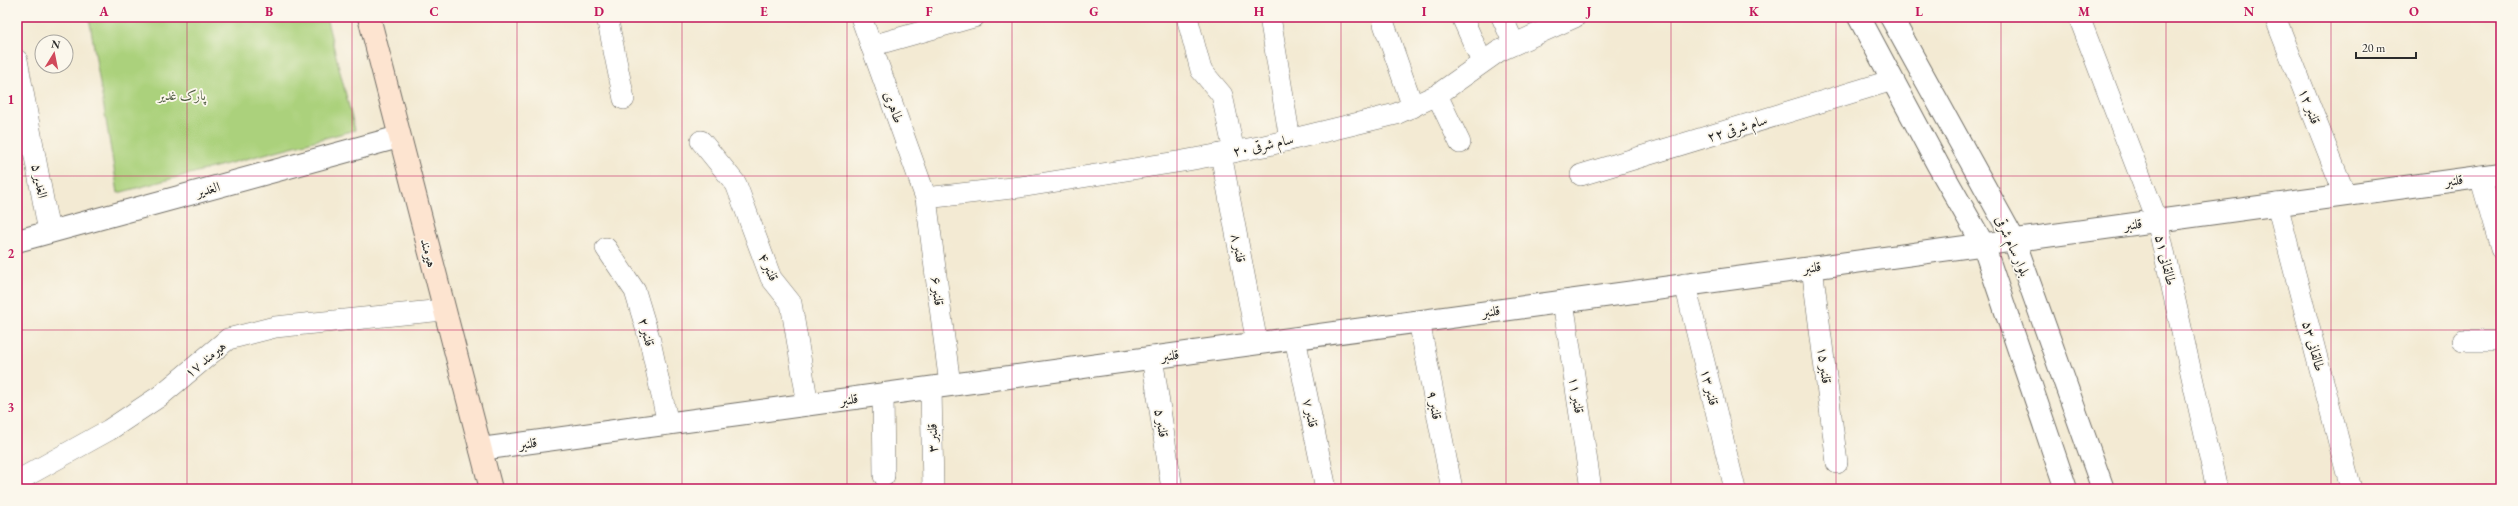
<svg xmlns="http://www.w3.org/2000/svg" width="2518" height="506" font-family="'EB Garamond',Amiri,serif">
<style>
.green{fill:#abd17b;stroke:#6b7e53}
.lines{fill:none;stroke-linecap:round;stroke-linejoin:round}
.minor-casing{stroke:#716e66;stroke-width:22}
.tertiary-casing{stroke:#716e66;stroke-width:24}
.secondary-casing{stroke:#716e66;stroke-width:24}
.minor{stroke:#fff;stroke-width:21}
.tertiary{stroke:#fff;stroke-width:22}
.secondary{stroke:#fde4d0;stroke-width:22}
.grid{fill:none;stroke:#c2185b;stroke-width:1;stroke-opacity:0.55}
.labels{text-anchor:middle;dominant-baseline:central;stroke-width:3.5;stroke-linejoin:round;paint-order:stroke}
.park-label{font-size:14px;fill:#515d43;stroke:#fbf7ec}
.street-label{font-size:14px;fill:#2b2b2b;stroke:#fbf7ec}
.neatline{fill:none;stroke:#c2185b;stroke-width:1.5}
.grid-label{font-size:13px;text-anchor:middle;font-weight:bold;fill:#c2185b}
</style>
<rect width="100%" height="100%" fill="#fbf7ec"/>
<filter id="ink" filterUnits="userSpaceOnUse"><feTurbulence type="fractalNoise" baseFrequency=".025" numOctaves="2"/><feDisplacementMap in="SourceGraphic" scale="8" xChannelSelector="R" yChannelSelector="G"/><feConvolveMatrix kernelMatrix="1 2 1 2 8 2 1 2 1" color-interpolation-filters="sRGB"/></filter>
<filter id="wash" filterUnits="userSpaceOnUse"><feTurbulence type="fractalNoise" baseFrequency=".012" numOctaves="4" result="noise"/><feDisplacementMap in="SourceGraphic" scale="16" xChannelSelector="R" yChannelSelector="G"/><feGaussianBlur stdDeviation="0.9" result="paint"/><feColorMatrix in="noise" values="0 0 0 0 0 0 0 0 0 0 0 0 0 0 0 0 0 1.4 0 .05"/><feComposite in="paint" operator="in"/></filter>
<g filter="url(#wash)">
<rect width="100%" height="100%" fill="#f3ead3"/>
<polygon class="green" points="89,17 326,17 355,130 118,193"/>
</g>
<g filter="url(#ink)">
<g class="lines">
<g class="minor-casing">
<g id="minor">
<polyline points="607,17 624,99"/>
<polyline points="861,17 926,198 950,385"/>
<polyline points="1187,17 1201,70 1222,95 1234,152"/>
<polyline points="1270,17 1290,140"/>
<polyline points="1462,17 1482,62"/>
<polyline points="1502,17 1514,44"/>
<polyline points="2079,17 2157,220 2217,489"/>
<polyline points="2275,17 2345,195"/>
<polyline points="1384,24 1413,107"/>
<polyline points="871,46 974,17"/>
<polyline points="17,60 49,232"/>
<polyline points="1437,95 1460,143"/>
<polyline points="701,141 736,184 771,278 791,303 808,405"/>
<polyline points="1221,154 1257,343"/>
<polyline points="1581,175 1893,80"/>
<polyline points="2480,176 2501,249"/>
<polyline points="926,198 1020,187 1183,161 1264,146 1396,114 1437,95 1499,51 1575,17"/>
<polyline points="2277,204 2351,489"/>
<polyline points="606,248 635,291 650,341 668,424"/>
<polyline points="1812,267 1837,463"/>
<polyline points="1685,284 1735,489"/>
<polyline points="1563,301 1591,489"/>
<polyline points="1419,321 1452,489"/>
<polyline points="1295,338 1326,489"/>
<polyline points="2463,341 2501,341"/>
<polyline points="1152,357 1172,489"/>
<polyline points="931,388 933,489"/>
<polyline points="883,394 884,476"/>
<polyline points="17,481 109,430 160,396 228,339 275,327 443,310"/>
</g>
</g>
<g class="tertiary-casing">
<g id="tertiary">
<polyline points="1859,17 1938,165 1983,244 2066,489"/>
<polyline points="1891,17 2014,240 2103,489"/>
<polyline points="17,241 399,137"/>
<polyline points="481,449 2501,174"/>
</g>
</g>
<g class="secondary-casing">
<polyline id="secondary" points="369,17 491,489"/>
</g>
<use href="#minor" class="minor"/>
<use href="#tertiary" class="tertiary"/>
<use href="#secondary" class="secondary"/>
</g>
</g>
<path class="grid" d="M187,17v472M352,17v472M517,17v472M682,17v472M847,17v472M1012,17v472M1177,17v472M1341,17v472M1506,17v472M1671,17v472M1836,17v472M2001,17v472M2166,17v472M2331,17v472M17,176h2484M17,330h2484"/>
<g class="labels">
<g class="park-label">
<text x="182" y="95">پارک غدیر</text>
</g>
<g class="street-label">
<text transform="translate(2310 106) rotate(69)">قلنبر ۱۲</text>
<text transform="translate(894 107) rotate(70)">طاهری</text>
<text transform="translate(1737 128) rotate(-17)">سام شرقی ۲۲</text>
<text transform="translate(1263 145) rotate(-12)">سام شرقی ۲۰</text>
<text transform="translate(2454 180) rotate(-8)">قلنبر</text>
<text transform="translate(40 181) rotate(79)">الغدیر ۵</text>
<text transform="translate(208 189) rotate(-15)">الغدیر</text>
<text transform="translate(2133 224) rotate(-8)">قلنبر</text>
<text transform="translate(2013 246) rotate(66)">بلوار سام شرقی</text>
<text transform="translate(1239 248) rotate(79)">قلنبر ۸</text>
<text transform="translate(429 253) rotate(76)">هیرمند</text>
<text transform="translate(2166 260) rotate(77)">طالقانی ۵۱</text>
<text transform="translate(769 267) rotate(65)">قلنبر ۴</text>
<text transform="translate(1812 267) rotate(-8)">قلنبر</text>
<text transform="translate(938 291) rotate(83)">قلنبر ۶</text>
<text transform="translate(1491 311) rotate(-8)">قلنبر</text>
<text transform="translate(647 332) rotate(75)">قلنبر ۲</text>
<text transform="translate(2314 346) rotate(75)">طالقانی ۵۳</text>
<text transform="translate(1170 355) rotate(-8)">قلنبر</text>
<text transform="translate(205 359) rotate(-39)">هیرمند ۱۷</text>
<text transform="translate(1825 365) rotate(83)">قلنبر ۱۵</text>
<text transform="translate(1710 387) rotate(76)">قلنبر ۱۳</text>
<text transform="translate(1577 395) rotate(81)">قلنبر ۱۱</text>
<text transform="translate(849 399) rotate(-8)">قلنبر</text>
<text transform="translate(1435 405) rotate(79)">قلنبر ۹</text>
<text transform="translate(1311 413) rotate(78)">قلنبر ۷</text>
<text transform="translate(1162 423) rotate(81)">قلنبر ۵</text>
<text transform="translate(932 438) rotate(-91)">قلنبر ۳</text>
<text transform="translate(528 443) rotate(-8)">قلنبر</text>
</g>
</g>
<rect width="2518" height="506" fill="none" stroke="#fbf7ec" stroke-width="44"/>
<g transform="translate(54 54) rotate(10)"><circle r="19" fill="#fbf7ec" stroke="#a8a59f"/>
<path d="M0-3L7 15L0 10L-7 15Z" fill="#d1495b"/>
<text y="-6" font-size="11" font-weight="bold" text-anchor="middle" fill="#2b2b2b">N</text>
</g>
<path d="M2356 52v6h60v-6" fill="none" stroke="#2b2b2b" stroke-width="2"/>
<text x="2362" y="52" font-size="12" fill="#2b2b2b" stroke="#fbf7ec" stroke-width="3" paint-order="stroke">20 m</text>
<rect x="22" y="22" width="2474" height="462" class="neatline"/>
<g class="grid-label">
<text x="104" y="16">A</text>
<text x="269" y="16">B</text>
<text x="434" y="16">C</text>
<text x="599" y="16">D</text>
<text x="764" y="16">E</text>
<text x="929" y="16">F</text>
<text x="1094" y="16">G</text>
<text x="1259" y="16">H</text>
<text x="1424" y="16">I</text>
<text x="1589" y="16">J</text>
<text x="1754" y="16">K</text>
<text x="1919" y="16">L</text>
<text x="2084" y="16">M</text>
<text x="2249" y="16">N</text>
<text x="2414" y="16">O</text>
<text x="11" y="104">1</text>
<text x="11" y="258">2</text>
<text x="11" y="412">3</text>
</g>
</svg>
